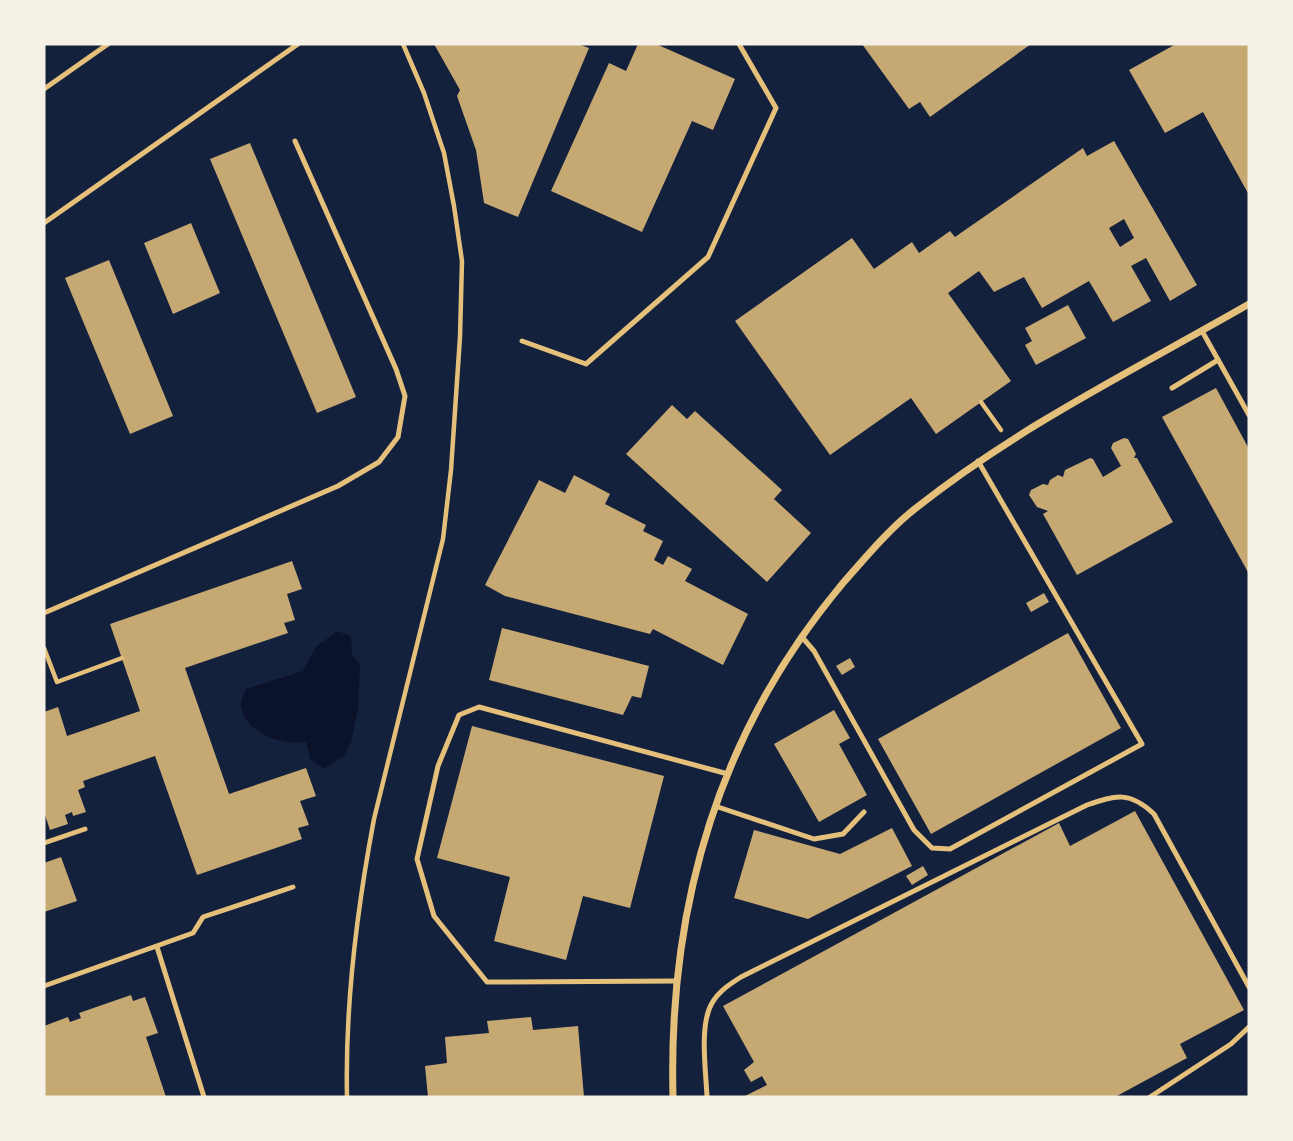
<svg xmlns="http://www.w3.org/2000/svg" width="1293" height="1141" font-family="Inter,sans-serif">
<style>
.water{fill:#0b132b}
.building{fill:#c6a872;fill-rule:evenodd}
.lines{fill:none;stroke-linecap:round;stroke-linejoin:round}
.path{stroke:#e5c07b;stroke-width:4.5}
.service{stroke:#e5c07b;stroke-width:5}
.minor{stroke:#e5c07b;stroke-width:7}
</style>
<rect width="100%" height="100%" fill="#14213d"/>
<path class="water" d="M337,631l14,5 1,18 8,11 -2,44 -7,34 -8,14 -19,12 -14,-10 -4,-17c-22,4 -58,-8 -64,-32 -3,-7 1,-14 4,-21l57,-18 13,-24z"/>
<g class="building">
<polygon points="434,44 578,44 589,48 518,217 484,203 476,150 457,96 460,90"/>
<polygon points="638,44 656,44 735,79 713,130 692,121 642,232 551,191 609,63 626,71"/>
<polygon points="862,44 1031,44 930,117 920,102 909,109"/>
<polygon points="1176,44 1249,44 1249,195 1203,112 1165,133 1129,70"/>
<path d="M1114,141l83,144 -27,16 -24,-43 -15,8 20,35 -38,21 -24,-41 -47,27 -18,-31 -30,15 -15,-21 -31,22 63,88 -75,53 -25,-36 -81,57 -95,-134 117,-83 22,31 38,-27 7,11 31,-22 5,6 128,-89 4,8zM1124,219l10,19 -14,9 -11,-19z"/>
<polygon points="250,143 356,397 317,413 210,159"/>
<polygon points="191,223 220,293 173,314 144,243"/>
<polygon points="109,260 173,416 130,434 65,278"/>
<polygon points="1068,305 1086,338 1036,365 1025,345 1032,341 1025,328"/>
<polygon points="1216,388 1249,449 1249,574 1162,417"/>
<polygon points="672,405 687,419 695,411 782,490 774,499 811,533 767,582 626,454"/>
<polygon points="1124,438 1128,439 1136,454 1134,458 1137,458 1173,522 1077,575 1043,514 1048,511 1037,507 1029,495 1031,490 1043,484 1048,485 1050,480 1058,475 1063,477 1065,470 1090,458 1093,459 1103,477 1121,466 1111,448 1113,443"/>
<polygon points="574,475 610,494 605,504 646,525 643,531 663,541 654,560 663,565 668,556 692,569 685,581 748,614 723,665 653,629 650,634 505,596 485,585 539,480 565,493"/>
<polygon points="292,561 302,589 287,594 295,620 284,623 288,633 185,668 229,794 306,768 316,796 300,801 309,825 298,828 302,839 197,875 155,756 83,781 85,787 78,790 86,812 73,816 72,812 65,815 68,824 50,830 44,812 44,712 58,707 67,736 140,711 110,624"/>
<polygon points="1044,593 1049,602 1031,612 1026,603"/>
<polygon points="502,628 649,666 641,698 632,696 623,715 489,680"/>
<polygon points="1068,633 1121,728 931,834 878,739"/>
<polygon points="850,658 855,667 842,675 836,666"/>
<polygon points="834,710 850,738 839,744 867,795 819,822 774,744"/>
<polygon points="472,726 664,776 630,908 583,896 566,960 494,941 510,877 437,858"/>
<polygon points="1135,811 1244,1010 1180,1044 1187,1058 1115,1097 743,1097 767,1085 762,1076 751,1082 744,1070 754,1062 723,1006 1059,823 1070,846"/>
<polygon points="892,828 912,866 808,919 734,898 754,830 840,854"/>
<polygon points="61,857 77,901 44,912 44,863"/>
<polygon points="923,866 928,875 912,885 906,876"/>
<polygon points="131,995 133,1001 145,997 158,1033 146,1037 166,1097 44,1097 44,1026 68,1017 70,1022 81,1018 79,1013"/>
<polygon points="531,1017 533,1030 578,1026 584,1097 428,1097 425,1066 447,1063 445,1037 489,1033 487,1021"/>
</g>
<g class="lines">
<g class="path">
<polyline points="981,402 1001,430"/>
<polyline points="44,648 57,682 122,658"/>
<path d="M347,1097c-2,-91 10,-188 27,-278l69,-280 8,-69 9,-133 2,-76 -8,-55 -10,-53 -20,-60 -21,-49"/>
</g>
<g class="service">
<polyline points="44,89 108,44"/>
<polyline points="44,223 298,44"/>
<polyline points="1202,331 1249,415"/>
<polyline points="522,341 586,364 708,257 776,108 739,44"/>
<polyline points="1172,388 1218,360"/>
<polyline points="44,613 338,486 379,462 398,437 405,396 396,369 295,141"/>
<polyline points="802,637 814,651 914,830 932,848 950,849 1142,744 978,461"/>
<polyline points="715,806 814,839 843,834 864,812"/>
<polyline points="44,843 85,829"/>
<polyline points="157,947 204,1097"/>
<polyline points="676,981 487,982 434,916 417,859 438,766 459,715 479,707 728,774"/>
<polyline points="44,986 193,933 203,917 293,887"/>
<path d="M707,1097c-1,-26 -8,-72 5,-94 7,-12 18,-19 29,-26l346,-172c29,-10 43,-14 67,9l95,173"/>
<polyline points="1150,1097 1231,1044 1249,1027"/>
</g>
<path class="minor" d="M673,1097c-5,-190 46,-366 170,-514 23,-26 46,-54 73,-75 103,-82 220,-139 333,-204"/>
</g>
<rect width="1293" height="1141" fill="none" stroke="#f6f1e7" stroke-width="91"/>
</svg>
